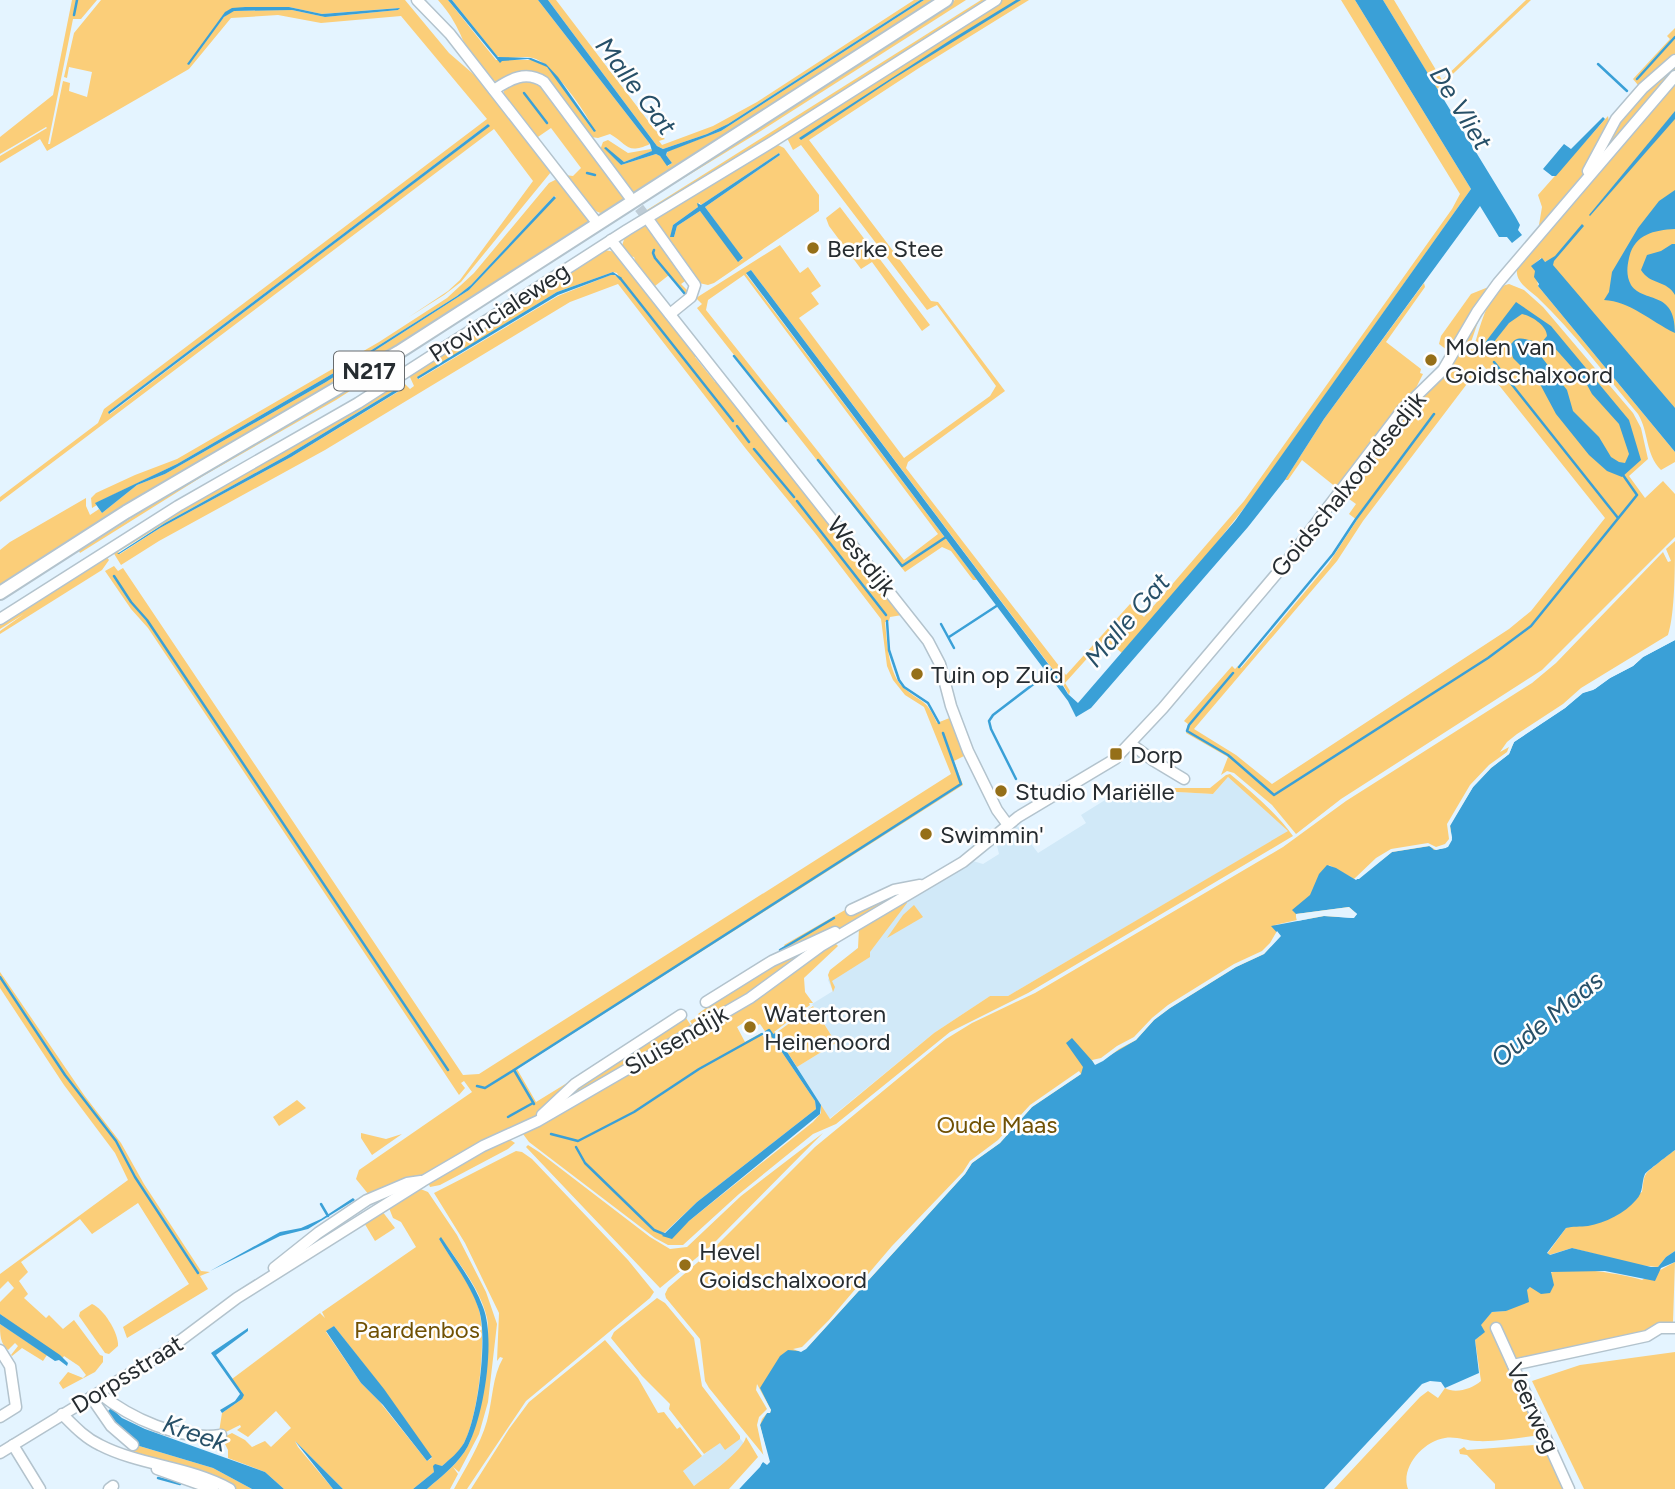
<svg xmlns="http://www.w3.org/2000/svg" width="1675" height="1489" font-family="Figtree,sans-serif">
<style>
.built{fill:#d1e9f8}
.green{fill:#fbce79;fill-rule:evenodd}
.water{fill:#3aa0d7;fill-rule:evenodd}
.pier{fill:#e4f4ff}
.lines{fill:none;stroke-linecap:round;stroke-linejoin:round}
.stream{stroke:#3aa0d7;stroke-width:2.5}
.minor-tunnel{stroke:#beccd6;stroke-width:10;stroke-dasharray:10 5;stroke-linecap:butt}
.minor-casing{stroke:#b3c3cd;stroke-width:13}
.major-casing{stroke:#b3c3cd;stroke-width:16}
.minor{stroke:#fff;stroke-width:10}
.major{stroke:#fff;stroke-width:12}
.poi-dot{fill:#956f18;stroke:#fefefe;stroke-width:2.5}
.labels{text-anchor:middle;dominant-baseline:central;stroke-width:5;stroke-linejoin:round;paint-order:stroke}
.shield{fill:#fefefe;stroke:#676b6e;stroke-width:2}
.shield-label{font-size:23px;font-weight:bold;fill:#262c30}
.poi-label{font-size:24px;fill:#262c30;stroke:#fefefe;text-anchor:start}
.street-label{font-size:24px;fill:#262c30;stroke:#fefefe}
.park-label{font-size:24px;fill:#705104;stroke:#fefefe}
.water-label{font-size:26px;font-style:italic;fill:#275068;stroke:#fefefe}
</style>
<rect width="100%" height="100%" fill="#e4f4ff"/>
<g class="built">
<polygon points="1228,777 1289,831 1008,996 990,996 934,1033 829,1119 797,1067 836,1043 812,1004 833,991 828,980 833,968 859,947 861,927 973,861 983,864 999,854 997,846 999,839 1016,824 1038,853 1086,823 1081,815 1134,782 1142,790 1213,794"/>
<polygon points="734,1431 746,1446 694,1486 683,1471"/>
</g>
<g class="green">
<path d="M72,0h25l-16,19h-8l-25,125h2l13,-63 7,2 -1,8 18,6 5,-25 -23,-5 -2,11 -3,-1 10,-44 27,-33h304l44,53 37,32 65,87 -90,110 -17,13 -35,22 39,-26 12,-11 73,-99 -39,-52 -494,373v-5l98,-74 6,-14 383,-290 -86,-103 -80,7 -43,-8 -47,3 -42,51 -142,82 -7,-12 -40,24v-7l47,-28 -1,-1 -46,27v-17l53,-42zM245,7h44l33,7 77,-6 -1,2 -73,7 -33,-7 -61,1 -10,9 -32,45 38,-54zM488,124l1,2 -379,288 -2,-2z"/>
<path d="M438,0h10l48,60h36l16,7 46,65c-3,-15 -42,-67 -58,-73 -13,-5 -26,2 -39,-3l-45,-56h86l112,144c-24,11 -22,0 -40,-10l-12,4 -7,-1 -46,-58 -50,2c-23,-9 -29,-39 -41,-59 -4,-8 -10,-15 -16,-22z"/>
<polygon points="548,0 556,0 655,130 665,139 659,141 662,145 713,126 757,102 914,0 920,0 728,124 707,134 663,149 657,146"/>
<polygon points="924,0 939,0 634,195 600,150 603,142 608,140 628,153 651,149 653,151 624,162 605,148 621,165 656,154 660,156 668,166 672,163 666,155 668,151 721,131"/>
<polygon points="955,0 966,0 756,134 641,204"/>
<polygon points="981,0 985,0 790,127 648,213 647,210"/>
<path d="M1001,0h28l-110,68 -110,72 122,161 7,1 67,89 -97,71 -2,6 160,207 64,-71 14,13 100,-116 208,-292 8,-15 -119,-194h14l116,189 -219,309 -41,52 -89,103 -11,-9 -4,4 -6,-5 -36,40 5,8 -1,4 -9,-16 -309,-409 -5,4 231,306h-4l-22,-29 -9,-4 -37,25 -208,-264 5,-4 -6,-6 84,-53 20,28 8,-6 13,19 -10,7 8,11 -20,14 105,140 86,-62 6,-10 -59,-81 -10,5 -126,-165 -8,5 -6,-12zM744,275l194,259 -34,26 -198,-250 2,-10z"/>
<polygon points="1383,0 1394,0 1442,80 1526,0 1531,0 1437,89"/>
<polygon points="1675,28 1675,58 1643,86 1638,85 1633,79 1670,39 1667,36"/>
<polygon points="1675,62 1675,72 1593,166 1621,117"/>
<path d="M528,80l15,6 85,113c-8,5 -17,13 -25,14 -11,2 -31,-29 -38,-38l8,1 8,-8 -30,-40 -16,11 -31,-43v-6l7,-6z"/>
<path d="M1675,80v331l-127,-150 -4,1 -3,-4 -9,8 4,5 2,15 137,166v10l-14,8c-16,-16 -12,-38 -23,-56 -33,-39 -64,-82 -101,-117 -10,-9 -22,-15 -20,-29z"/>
<polygon points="1608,116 1609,122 1582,181 1538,231 1542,207 1538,195"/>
<path d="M776,144l8,4 35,47v16l-105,72 -6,2 -9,-2 -46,-65zM779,153l1,2 -75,52 38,52 -4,2 -39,-50 -23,15 -3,11 -3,-1 2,-11 25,-18 1,-5 2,3z"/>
<polygon points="555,180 560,181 589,218 588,223 433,326 0,590 0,550 10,542 86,498 86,506 90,515 99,509 102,513 137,485 165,474 326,382 469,290 556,197 554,196 471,285 457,296 351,363 177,464 96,503 97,505 92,508 91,498 96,493 135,475 177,459 379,342 447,298 474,273 549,183"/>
<polygon points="840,207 930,325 922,331 872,262 861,269 829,226 826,218"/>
<polygon points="633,208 336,400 203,476 80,553 79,551 190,481 359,382"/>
<polygon points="644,224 688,279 681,284 690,293 686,296 669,275 655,286 637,267 634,257 628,256 622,246 625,236"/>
<path d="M604,250l12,2 81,102 -2,3 20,25 3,-2 184,235 -12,2 -1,4 -4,1c2,19 3,51 18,65 18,17 22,9 34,36l15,-6 14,38 -12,6 9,24 -446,284 19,33 31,-19 1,3 -19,15 -17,20 -111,56 -52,18 -13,-16 3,-9 113,-78 -8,-11 -3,2 4,5 -6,7 -311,-467 -17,-19 -26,-38 9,-5 4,5 5,-3 340,507 16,-1 472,-300 -27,-67 -19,-12 -12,-15 -6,-14 -6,-47 -66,-86 -69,-84 -128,-165 -48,18 -245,148 -166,91 -38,24 -8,-13 56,-37 232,-135 9,9 4,-3 -5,-11zM613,272l4,1 3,6 -7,-5 -55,22 -139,83 -2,-1 140,-86zM400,387l1,3 -110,67 -131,71 -40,26 -2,-2 47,-29 121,-67z"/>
<polygon points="1424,283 1425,287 1386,342 1421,369 1420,373 1423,374 1412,396 1375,440 1369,443 1337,488 1302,460 1288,480 1285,480 1324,419"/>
<path d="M1509,284l15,6 19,17 90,106 8,15 7,31 -19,17 16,22 18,-17 12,13v43l-133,133 -201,129 -45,35 -24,-29 -38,-32 -7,-2 -6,4 7,-18 -42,-24 2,-9 -4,-3 48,-55 3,3 3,-3 3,2 88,-105 28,-43 -8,-6 7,-10 -11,-8 59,-77 12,-13v-5l64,-85 -11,32 4,2c6,-18 15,-63 36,-66zM1482,364l123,154 -74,93 -22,18 -237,155 -36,-29 -42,-26 143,-168 26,-40z"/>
<polygon points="1491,286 1451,353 1439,344 1441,336 1471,294"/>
<path d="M1675,541c0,25 0,73 -7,94l-87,53 -18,16 -46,30 -10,8 -7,10 18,-10 -45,44 -22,41v17l-97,35 -25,-14 26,46 -2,5 -56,4 -22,5 34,37 -538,502 -62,-76 -4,-7 -5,-42 -34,-41 -1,-4 3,-6 44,-38 103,-103 131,-108 26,-16 63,-30 248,-146 63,-46 186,-118 24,-20 107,-111 5,10 3,-1 -5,-12z"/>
<polygon points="106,556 109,560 102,570 0,634 0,631 24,614 0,629 0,623"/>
<path d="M1230,774c23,19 47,40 63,62l-265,157 -78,39 -114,92 -23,10 -74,60 -56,51h-15l-13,-7 -126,-96 -6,-8 311,-192 4,4 -34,32 1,14 8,11h-4l1,2 -36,27 2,1 37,-27 23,37 -39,24 -22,-34 -4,3 44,65 1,8 -119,93 -35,33 9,2 18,-16 124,-99 8,-9v-8l9,14 104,-86 56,-37h18l280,-165 -60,-54 -15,17 -71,-4 -2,-2h70l16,-13zM751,1018l5,8 4,-2 9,13 -4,2 -4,-6 -16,9 -8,-15z"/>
<polygon points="915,886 841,929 788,950 784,945 845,910 848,914 860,906"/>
<polygon points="905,899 907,903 870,952 870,957 832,981 835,987 833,992 828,975 830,970 858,948 859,928"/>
<polygon points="914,905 923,917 887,938 903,915"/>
<polygon points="831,935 755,990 693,1026 690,1021 699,1016 698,1014 736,985"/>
<polygon points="0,972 84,1095 121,1143 144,1184 201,1271 210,1272 200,1276 208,1289 127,1338 123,1327 189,1284 138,1203 92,1234 80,1219 21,1262 28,1272 19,1281 28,1294 24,1298 46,1318 49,1315 63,1329 74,1320 100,1355 103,1356 103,1362 95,1372 63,1389 59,1383 68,1372 83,1378 86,1375 79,1366 64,1356 62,1359 0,1314 0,1302 14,1288 8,1281 0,1289 0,1274 128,1180 115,1153 64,1085 0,988"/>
<polygon points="684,1015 692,1027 546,1113 562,1096"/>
<polygon points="297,1100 306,1108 279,1126 273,1117"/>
<polygon points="361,1133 386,1139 402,1134 372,1155 361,1138"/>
<polygon points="823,1133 712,1245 660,1288 526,1147 528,1145 539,1152 650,1237 670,1249 687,1247 741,1196"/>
<polygon points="509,1139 515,1143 508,1149 440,1185 430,1187 428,1182 488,1147"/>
<path d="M1675,1150v101l-9,6 -8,10 -21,-2 -65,-17 -23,7 -2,-1 19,-26 76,-36c1,-5 1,-14 4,-18 1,-3 25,-21 29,-24z"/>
<path d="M516,1151l6,1 10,7 96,101 26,32 -4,6 -124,103 -59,88h-13c12,-22 26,-44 33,-68 6,-22 5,-44 16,-63l-3,-1 -3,4 2,-48 -34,-70 -31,-50z"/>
<path d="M418,1188l10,4 29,43 29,57 11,32 -9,78 -9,32 -20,38 -6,-5 5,7 -8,15h-23c15,-13 32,-26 41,-43 11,-21 24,-106 19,-128 -7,-30 -29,-56 -46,-80l-2,1c13,22 33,46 40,71 8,29 -1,107 -15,133 -5,10 -14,16 -22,23l-8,-1v7l-21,17h-70l-48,-48 3,6 35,42h-49l-19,-17 -37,-14v-8l-6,-12 10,-5 13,7 7,7 13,-6 6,6 20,-19 -15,-17 -28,26 -11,-7 4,-3 -1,-2 -14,7h-7l3,-19 20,-14v-7l-10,-13 88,-66 5,5 -3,-6 94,-65 -15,-25 -8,-4 -4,-10zM334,1326l50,64 48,68 -5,3 -48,-60 -18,-18 -35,-51z"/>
<polygon points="382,1211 395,1228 375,1241 363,1221"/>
<path d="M1675,1262l-2,60 -7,2 -11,9 -141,30 28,72c-21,2 -44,7 -65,6 -11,0 -21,-5 -32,-3 -22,3 -45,30 -37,51h-74l86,-92 8,-6 10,7 7,-10c10,6 27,1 36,-7l-6,-41 5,-4v-11l12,-13 14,-1c13,-13 26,-28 42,-37 18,-10 75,0 94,6z"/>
<polygon points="657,1298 665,1303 694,1338 702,1386 740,1436 740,1439 725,1450 720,1443 704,1454 669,1409 670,1404 642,1376 611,1338 614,1332"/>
<path d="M92,1304c11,4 27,29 26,42l-9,8 -4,-1 -26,-37 1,-4z"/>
<path d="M0,1324l47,31 -4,6 -21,-13 -10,8 -1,-1 7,-9 -3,-3 -7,7c-8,-6 -8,-16 -8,-26z"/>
<path d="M605,1340l33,38 20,35 6,-1 13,17 3,-2 22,29 -19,15 11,15c13,-10 49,-35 52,-49l12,20 -29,32h-258l38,-60 20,-27z"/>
<polygon points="1675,1352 1675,1489 1584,1489 1532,1381 1580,1365"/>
<polygon points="1546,1444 1565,1489 1495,1489 1495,1484 1467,1455 1460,1454 1459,1450 1464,1447 1467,1450"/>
<polygon points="136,1445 213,1468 252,1489 232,1489 127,1453"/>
</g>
<g class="water">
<polygon points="448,0 452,0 498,57 531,58 546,64 558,77 596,131 594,132 547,67 528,59 502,61 500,63"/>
<polygon points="538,0 548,0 657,146 663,149 707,134 728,124 920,0 924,0 721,131 667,152 666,155 672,163 667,166 660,156 656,154 621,165 604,148 606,147 624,162 652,151 650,144"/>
<polygon points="1016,0 1021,0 893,79 801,140 799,138 952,39"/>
<polygon points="1355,0 1383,0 1515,216 1520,225 1518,230 1522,235 1512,243 1507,237 1499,237 1480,206 1324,419 1285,480 1248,527 1091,708 1076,717 1068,701 746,273 751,270 1055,673 1068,694 1078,703 1235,521 1471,189"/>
<polygon points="245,7 289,7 322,14 400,8 398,10 325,17 292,10 234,11 224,17 189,65 187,64 225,12 232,8"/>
<polygon points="1675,111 1675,119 1590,216 1589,215"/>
<polygon points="1603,117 1605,119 1556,176 1552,176 1543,169 1564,144 1571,149"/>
<polygon points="488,124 490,126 109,414 108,412"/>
<polygon points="779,153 780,155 705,207 743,258 738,262 700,211 677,226 674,237 670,237 673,225 698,207 697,203 701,205"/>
<path d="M1675,190v39c-22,1 -41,6 -46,29 -2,9 -3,18 2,27 13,19 44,4 44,48 -25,-12 -45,-32 -71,-33l5,-8 3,-20 26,-44 21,-27z"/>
<polygon points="554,196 556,198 469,290 326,382 165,474 137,485 102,513 95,503 177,464 351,363 457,296 471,285"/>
<polygon points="1582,224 1584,226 1554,261 1553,265 1675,408 1675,452 1538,286 1539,284 1534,277 1535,271 1531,266 1542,258 1545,262 1555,256"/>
<path d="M1672,244h3v51c-8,-15 -25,-10 -34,-25l6,-15 14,-4z"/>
<polygon points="613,272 622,278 620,280 615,275 611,275 558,295 418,379 417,377 557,292"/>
<path d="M1516,302l35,24 78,94 12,40 -19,17 -15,-6 -18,-16 -33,-41 -15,-28 -28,-28 -3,-12c8,-15 19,-3 32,-4l5,-6c0,-10 -15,-20 -25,-22l-13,9 -19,24 -6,-3zM1552,345l34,38 6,11 27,30 10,30 -4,9 -6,-1 -8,-5 -12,-20 -26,-26 -6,-21 -27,-35 5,-7z"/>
<polygon points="400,387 402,389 291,457 160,528 119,554 117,554 165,523 286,456"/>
<path d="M1675,640v510c-4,3 -29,22 -30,24 -4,9 -1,18 -9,26 -11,13 -31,23 -48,26 -8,1 -15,0 -22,2l-19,25 3,2 22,-7 79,19h7l8,-10 9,-6v11l-14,6 -6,13 -50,-10 -54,1 3,13 -4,8 -9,1 -11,-7 -3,3 2,12 -23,9 -14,1 -11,13 4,7 -10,8 4,33 -34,15 -4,-6 -11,-1 -8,3 -98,105h-585l21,-22 3,-6 6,1 -9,-37 7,-12h3l1,-3 -11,-22 20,-32 8,-6 11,1 7,-2 159,-175 7,-11 28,-20 32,-36 49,-33 2,-7 -17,-24 6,-5 23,26 41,-24 18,-20 16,-12 66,-41 28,-13 16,-18 -9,-10 53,-10 30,2 3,-4 -8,-7 -53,7 -4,-4 18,-15 9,-21 8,-9 9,3 20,12 36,-28 38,-6 4,4 12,-2 6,-10 -2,-13 23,-38 18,-19 18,-14 5,-12 51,-34 18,-15 10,-3 17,-12 23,-12 10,-9z"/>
<polygon points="775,1033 821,1105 820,1114 689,1221 672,1239 662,1236 697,1202 816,1109 815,1101 771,1036"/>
<polygon points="353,1198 355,1200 308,1229 280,1236 210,1271 280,1232 301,1228 321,1219"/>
<path d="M441,1237c15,23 33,45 42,70 13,32 1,108 -15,139 -9,17 -26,30 -41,43h-14l21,-17 -1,-6 2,-2 7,2c8,-7 16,-13 22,-23 14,-26 24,-105 15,-133 -8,-25 -27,-49 -40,-71z"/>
<polygon points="0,1314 60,1355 68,1363 67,1366 59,1360 55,1361 0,1324"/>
<polygon points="334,1326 384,1389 432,1457 427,1461 383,1405 361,1383 326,1331"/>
<polygon points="248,1328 248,1331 216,1355 244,1395 242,1399 222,1413 220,1410 235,1401 240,1394 211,1353"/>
<polygon points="111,1408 122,1418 145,1429 265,1472 284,1489 252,1489 213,1468 136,1445 122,1433 106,1413"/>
<polygon points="295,1441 343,1489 333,1489"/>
</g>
<g class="pier">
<polygon points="1675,637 1675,640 1643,657 1633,666 1610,678 1595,689 1582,693 1565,708 1514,742 1509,754 1491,768 1473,787 1450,826 1452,840 1448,847 1436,850 1429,846 1392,852 1359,879 1354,879 1376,858 1391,849 1428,843 1436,847 1445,844 1449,839 1447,824 1470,785 1489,765 1507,752 1512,739 1563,705 1581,690 1592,687 1608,675 1631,663 1641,654"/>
<polygon points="1349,907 1357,914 1353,918 1324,916 1297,921 1296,917 1303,916 1296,917 1296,914"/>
<polygon points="1277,931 1281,936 1264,954 1236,967 1170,1008 1154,1020 1136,1040 1119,1049 1103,1061 1095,1065 1092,1060 1101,1058 1117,1046 1134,1037 1152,1018 1168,1005 1234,964 1262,951 1270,943"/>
<polygon points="1079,1071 1081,1074 1032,1107 1000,1143 972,1163 965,1174 806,1349 801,1352 793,1349 802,1347 829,1320 892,1246 963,1172 970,1161 998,1140 1030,1105"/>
<polygon points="757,1384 771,1410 770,1413 767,1413 762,1419 760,1425 770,1462 767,1465 763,1462 739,1489 735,1489 758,1464 760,1458 764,1458 757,1425 759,1417 767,1409 756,1390"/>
</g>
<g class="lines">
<g class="stream">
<polyline points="74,15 77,0"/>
<polyline points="1598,64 1627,91"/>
<polyline points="1637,79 1675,37"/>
<polyline points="524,93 547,123"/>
<polyline points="587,173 595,175"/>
<polyline points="654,250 653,253 655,258 685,294"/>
<polyline points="620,278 733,421"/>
<polyline points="734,356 786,421"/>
<polyline points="1494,362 1618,518"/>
<polyline points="737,426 749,442"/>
<polyline points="754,449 794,497"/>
<polyline points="818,460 902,566 946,537"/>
<polyline points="797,501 886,615"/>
<polyline points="114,576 131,602 147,620 448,1070"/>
<polyline points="887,621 889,650 899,680 904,687 928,703 939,723"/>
<polyline points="941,624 954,648"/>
<polyline points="949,637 998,605"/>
<polyline points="1239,667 1333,554 1356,519 1434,414"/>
<polyline points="1233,673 1189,725 1187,731 1228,755 1274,795 1488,658 1531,626 1637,495 1623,475"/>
<polyline points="1016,779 991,729 989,721 993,715 1048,673"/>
<polyline points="780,950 834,918"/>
<polyline points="0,977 65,1075 116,1141 135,1177 198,1273"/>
<polyline points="766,1032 769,1030 774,1037"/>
<polyline points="514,1070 961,784 943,733"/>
<polyline points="477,1086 485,1088 514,1070 534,1104"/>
<polyline points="508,1117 533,1103"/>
<polyline points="551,1134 578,1141 634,1112 699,1069 762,1034"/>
<polyline points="576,1147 585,1163 654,1230 666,1235"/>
<polyline points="321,1204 328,1216"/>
<polyline points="158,1478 180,1484"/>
</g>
<polyline class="minor-tunnel" points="630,196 650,222"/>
<g class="minor-casing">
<g id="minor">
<polyline points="417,0 450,34 598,224"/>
<path d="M494,90c16,-11 32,-20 50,-8l85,114"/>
<polyline points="1588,171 1616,119 1643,88 1675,60"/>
<polyline points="650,222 695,285 691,297 670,314"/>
<polyline points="611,240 928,641 940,664 951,706 968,751 997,810 1008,825"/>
<polyline points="0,619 178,506 358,403 627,230 772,142 996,0"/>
<polyline points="1131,744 1154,761 1184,779"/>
<polyline points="851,910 894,890 920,885"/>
<polyline points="706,1002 772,961 835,932"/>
<polyline points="542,1115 575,1084 681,1015"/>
<polyline points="274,1268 318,1233 367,1200 407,1183 421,1181"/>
<polyline points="1496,1328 1569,1489"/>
<polyline points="0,1350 10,1366 16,1407 0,1417"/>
<polyline points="1513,1365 1647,1336 1660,1328 1675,1328"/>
<path d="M99,1393c31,25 80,48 122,42"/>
<polyline points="91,1397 111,1426 133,1445"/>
<path d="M62,1414c12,12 23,24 38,31 41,21 89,21 130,44"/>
<polyline points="13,1445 40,1489"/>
<polyline points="0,1453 165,1352 237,1298 423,1181 483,1146 538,1121 750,998 821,946 963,862 1018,817 1115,759 1163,708 1284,565 1402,410 1443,370 1477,312 1498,283 1675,76"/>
<polyline points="157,1469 213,1489"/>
<polyline points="109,1489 113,1486"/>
</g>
</g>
<g class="major-casing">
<polyline id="major" points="0,593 126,512 399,352 946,0"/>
</g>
<use href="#minor" class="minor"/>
<use href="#major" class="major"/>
</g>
<g class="poi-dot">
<circle cx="813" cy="248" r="7"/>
<circle cx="1431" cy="360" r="7"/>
<circle cx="917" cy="674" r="7"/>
<rect x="1109" y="747" width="14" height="14" rx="3.5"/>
<circle cx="1001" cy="791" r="7"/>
<circle cx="926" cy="834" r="7"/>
<circle cx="750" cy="1027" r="7"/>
<circle cx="685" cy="1265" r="7"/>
</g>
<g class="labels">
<rect class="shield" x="334" y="351.5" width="70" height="39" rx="5"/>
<g class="shield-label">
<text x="369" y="371">N217</text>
</g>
<g class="poi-label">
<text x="827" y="248">Berke Stee</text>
<text x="1445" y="346">Molen van<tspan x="1445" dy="28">Goidschalxoord</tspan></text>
<text x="931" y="674">Tuin op Zuid</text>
<text x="1130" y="754">Dorp</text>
<text x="1015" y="791">Studio Mariëlle</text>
<text x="940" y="834">Swimmin'</text>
<text x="764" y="1013">Watertoren<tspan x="764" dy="28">Heinenoord</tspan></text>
<text x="699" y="1251">Hevel<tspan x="699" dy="28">Goidschalxoord</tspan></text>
</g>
<g class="street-label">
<text transform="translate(499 312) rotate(-33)">Provincialeweg</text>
<text transform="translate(1348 484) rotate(-51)">Goidschalxoordsedijk</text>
<text transform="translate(862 556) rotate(51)">Westdijk</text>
<text transform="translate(676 1040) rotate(-30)">Sluisendijk</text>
<text transform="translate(127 1374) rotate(-32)">Dorpsstraat</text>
<text transform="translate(1533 1408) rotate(66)">Veerweg</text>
</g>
<g class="park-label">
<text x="997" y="1124">Oude Maas</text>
<text x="417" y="1329">Paardenbos</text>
</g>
<g class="water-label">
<text transform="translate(636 86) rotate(53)">Malle Gat</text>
<text transform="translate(1461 108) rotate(58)">De Vliet</text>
<text transform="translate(1127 620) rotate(-49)">Malle Gat</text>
<text transform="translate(1547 1019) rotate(-39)">Oude Maas</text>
<text transform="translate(195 1433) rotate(19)">Kreek</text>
</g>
</g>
</svg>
